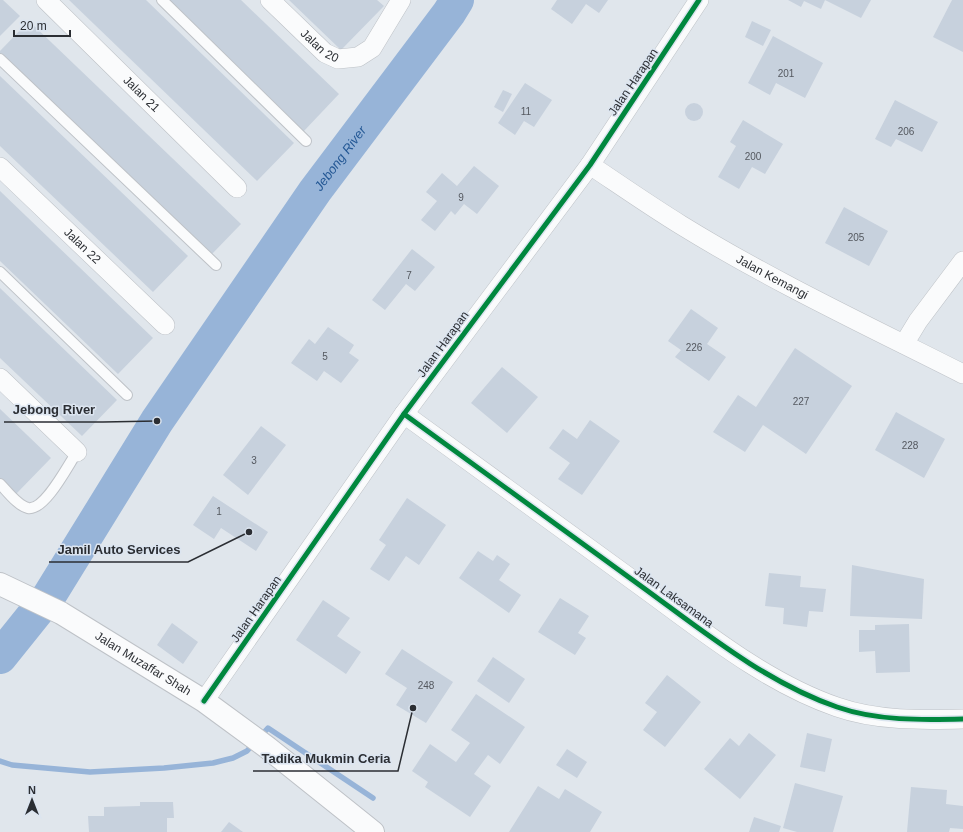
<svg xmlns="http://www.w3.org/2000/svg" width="963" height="832" font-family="Helvetica,sans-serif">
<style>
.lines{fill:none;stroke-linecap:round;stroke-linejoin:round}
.stream{stroke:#97b4d8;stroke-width:5.5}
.river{stroke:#97b4d8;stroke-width:34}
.building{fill:#c7d1dd}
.lane-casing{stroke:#bec2c7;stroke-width:12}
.street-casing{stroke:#bec2c7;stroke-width:20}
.secondary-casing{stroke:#bec2c7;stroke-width:24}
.lane{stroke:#fafbfc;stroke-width:10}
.street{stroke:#fafbfc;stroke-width:19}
.secondary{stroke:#fafbfc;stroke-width:22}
.cycleway-casing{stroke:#dce5f0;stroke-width:8}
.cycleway{stroke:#00873e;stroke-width:5}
.labels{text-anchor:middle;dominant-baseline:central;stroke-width:3;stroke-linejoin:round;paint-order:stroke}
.number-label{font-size:10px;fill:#54585f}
.street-label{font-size:12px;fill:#2b2e33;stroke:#dce5f0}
.water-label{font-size:13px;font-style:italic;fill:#245895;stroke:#dce5f0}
.leader{fill:none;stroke:#2b2e33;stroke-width:1.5}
.callout-dot{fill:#2b2e33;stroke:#dce5f0;stroke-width:1.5}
.callout-label{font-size:13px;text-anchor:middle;font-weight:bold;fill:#2b2e33;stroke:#dce5f0;stroke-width:3;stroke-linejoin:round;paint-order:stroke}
</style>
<rect width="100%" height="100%" fill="#e0e6ec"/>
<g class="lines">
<g class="stream">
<polyline points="260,737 268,728 373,798"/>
<polyline points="0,761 12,765 90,772 164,768 213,763 233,758 247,751 254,743"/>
</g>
<path class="river" id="s1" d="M0,657l49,-61 108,-175 158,-230 134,-178 8,-13"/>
</g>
<g class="building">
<polygon points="0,0 3,0 20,16 0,36"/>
<polygon points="69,0 146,0 294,143 257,181"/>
<polygon points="166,0 241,0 339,94 303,132"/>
<polygon points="289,0 377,0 384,6 341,50"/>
<polygon points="557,0 608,0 599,13 586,4 572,24 551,9"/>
<polygon points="788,0 825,0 821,9 804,1 801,7"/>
<polygon points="825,0 871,0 861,18"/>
<polygon points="952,0 963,0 963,52 933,37"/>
<polygon points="29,21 241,224 210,256 0,54 0,51"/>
<polygon points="752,21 771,30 763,46 745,37"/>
<polygon points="773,36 823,63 805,98 776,83 770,95 748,83"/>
<polygon points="0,76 188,256 153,292 0,146"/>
<polygon points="525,83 552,100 534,127 524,121 515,135 498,123"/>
<polygon points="503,90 512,94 503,112 494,107"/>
<polygon points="895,100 938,122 922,152 896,139 891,147 875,139"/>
<circle cx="694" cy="112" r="9"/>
<polygon points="743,120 783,144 765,174 752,167 739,189 718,177 736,146 730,142"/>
<polygon points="474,166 499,186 477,214 464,204 455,215 451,211 435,231 421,220 437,201 426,192 442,173 457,186"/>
<polygon points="0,191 153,338 118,374 0,261"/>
<polygon points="844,207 888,231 869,266 825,243"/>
<polygon points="412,249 435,267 415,291 406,284 385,310 372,300"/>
<polygon points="0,288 117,400 82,436 0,358"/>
<polygon points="691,309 718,328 707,344 726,357 709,381 675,357 681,350 668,341"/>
<polygon points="328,327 354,345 349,353 359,360 341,383 324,371 317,381 291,363 309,339 315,344"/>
<polygon points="795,348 852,386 806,454 763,425 745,452 713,432 738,395 756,407"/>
<polygon points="502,367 538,397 507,433 471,403"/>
<polygon points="0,409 51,458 16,494 0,479"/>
<polygon points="896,412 945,439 924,478 875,450"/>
<polygon points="590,420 620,441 582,495 558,479 570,463 549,448 563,429 577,439"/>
<polygon points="261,426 286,445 248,495 223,475"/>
<polygon points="213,496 268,532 256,551 221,528 214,539 193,525"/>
<polygon points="407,498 446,525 419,565 406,556 389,581 370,569 386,545 379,540"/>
<polygon points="478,551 493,561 497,555 510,564 499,580 521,595 509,613 459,578"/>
<polygon points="852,565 924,579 922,619 850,616"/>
<polygon points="769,573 801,576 800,587 826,589 823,612 809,611 807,627 783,624 784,608 765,606"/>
<polygon points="560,598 589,616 578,633 586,638 575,655 538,632"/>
<polygon points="323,600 350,618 337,636 361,652 346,674 296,640"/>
<polygon points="172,623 198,642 183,664 157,645"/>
<polygon points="909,624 910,672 876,673 875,651 859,652 859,630 875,630 875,625"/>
<polygon points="402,649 453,682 426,723 396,705 407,688 385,674"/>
<polygon points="493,657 525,679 509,703 477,681"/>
<polygon points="667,675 701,702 665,747 643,730 657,712 645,703"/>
<polygon points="476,694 525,727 500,764 488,755 474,774 491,786 470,817 425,787 428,782 412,771 430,744 456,762 470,743 451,730"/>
<polygon points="749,733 776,755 740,799 704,769 730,738 739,746"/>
<polygon points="807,733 832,739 825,772 800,767"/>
<polygon points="567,749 587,762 577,778 556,765"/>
<polygon points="795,783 843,796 833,832 797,832 783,828"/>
<polygon points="538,786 559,799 565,789 602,812 590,832 509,832"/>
<polygon points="911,787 947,790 946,804 963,806 963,829 950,828 949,832 907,832"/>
<polygon points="140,802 173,802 174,818 167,818 167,832 89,832 88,816 104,816 104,807 140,806"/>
<polygon points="754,817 781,826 779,832 749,832"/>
<polygon points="229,822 243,832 221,832"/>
</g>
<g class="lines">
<g class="lane-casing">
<g id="lane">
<polyline points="162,0 306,141"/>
<polyline points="0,59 216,265"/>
<polyline points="0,272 127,395"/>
<path d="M0,484c7,7 18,22 28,24 17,3 40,-43 49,-56"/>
</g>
</g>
<g class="street-casing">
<g id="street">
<path id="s2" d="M46,0l191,188"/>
<path id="s3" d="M270,0l55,53 13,6 20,-2 14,-9 29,-48"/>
<path id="s4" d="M590,165c30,20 60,41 91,60 91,56 187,101 282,149"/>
<path id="s5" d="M0,167l165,158"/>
<polyline points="904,344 918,321 963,261"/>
<polyline points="0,378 77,452"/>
<path d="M404,414c80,58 161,117 241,175 59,43 122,94 192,118 40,14 84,13 126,12"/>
<polyline points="204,701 404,414 590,165 699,0"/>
</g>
</g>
<g class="secondary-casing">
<g id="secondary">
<path id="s6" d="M0,584l61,29 143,88 64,47 105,84"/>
</g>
</g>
<use href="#lane" class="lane"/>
<use href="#street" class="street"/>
<use href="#secondary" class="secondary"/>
<g class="cycleway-casing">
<g id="cycleway">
<path d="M404,414c80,58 161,117 241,175 59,43 122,94 192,118 40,14 84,13 126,12"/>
<polyline points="204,701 404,414 590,165 699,0"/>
</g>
</g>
<use href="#cycleway" class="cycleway"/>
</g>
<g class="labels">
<g class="number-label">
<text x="786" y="73">201</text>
<text x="526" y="111">11</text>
<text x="906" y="131">206</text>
<text x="753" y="156">200</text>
<text x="461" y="197">9</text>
<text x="856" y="237">205</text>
<text x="409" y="275">7</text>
<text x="694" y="347">226</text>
<text x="325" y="356">5</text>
<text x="801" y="401">227</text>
<text x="910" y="445">228</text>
<text x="254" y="460">3</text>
<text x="219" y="511">1</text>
<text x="426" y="685">248</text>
</g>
<g class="street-label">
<text stroke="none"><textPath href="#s3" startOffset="68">Jalan 20</textPath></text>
<text transform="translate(633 82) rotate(-56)">Jalan Harapan</text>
<text stroke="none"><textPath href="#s2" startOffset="134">Jalan 21</textPath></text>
<text stroke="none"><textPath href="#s5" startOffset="114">Jalan 22</textPath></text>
<text stroke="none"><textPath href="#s4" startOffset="214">Jalan Kemangi</textPath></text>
<text transform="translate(443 344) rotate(-54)">Jalan Harapan</text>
<text transform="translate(674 597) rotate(36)">Jalan Laksamana</text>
<text transform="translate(256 609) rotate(-55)">Jalan Harapan</text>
<text stroke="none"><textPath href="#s6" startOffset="164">Jalan Muzaffar Shah</textPath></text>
</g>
<g class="water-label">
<text stroke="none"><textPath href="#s1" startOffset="604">Jebong River</textPath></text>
</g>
</g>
<path class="leader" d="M157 421L103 422H4M249 532L188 562H49M413 708L398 771H253"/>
<g class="callout-dot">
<circle cx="157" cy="421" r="4"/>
<circle cx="249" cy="532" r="4"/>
<circle cx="413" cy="708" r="4"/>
</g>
<g class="callout-label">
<text x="54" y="414">Jebong River</text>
<text x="119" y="554">Jamil Auto Services</text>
<text x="326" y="763">Tadika Mukmin Ceria</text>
</g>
<g transform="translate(32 800)" stroke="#dce5f0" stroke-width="3" paint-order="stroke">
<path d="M0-3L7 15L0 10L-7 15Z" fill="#2b2e33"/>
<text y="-6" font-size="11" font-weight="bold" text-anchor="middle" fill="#2b2e33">N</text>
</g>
<path d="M14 30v6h56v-6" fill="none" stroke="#2b2e33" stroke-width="2"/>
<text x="20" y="30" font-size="12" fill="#2b2e33" stroke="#dce5f0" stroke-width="3" paint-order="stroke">20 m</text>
</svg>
